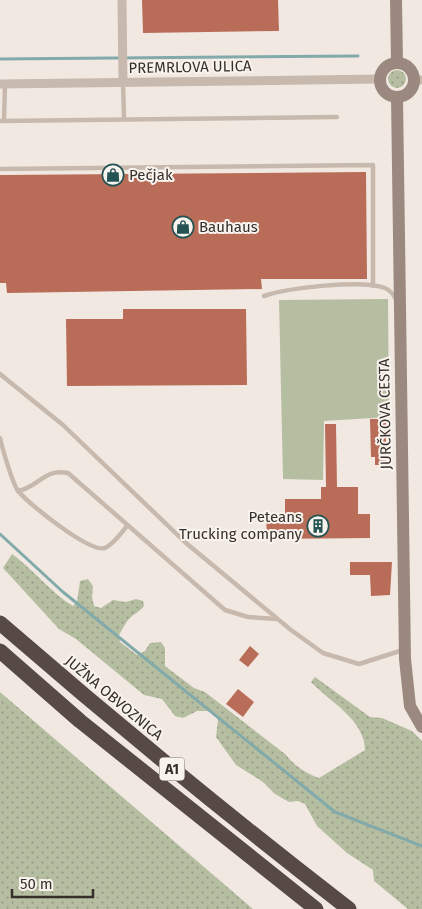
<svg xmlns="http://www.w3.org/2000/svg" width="422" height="909" font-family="'Fira Sans',sans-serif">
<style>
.grass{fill:url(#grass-dots)}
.pitch{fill:#b6bea2}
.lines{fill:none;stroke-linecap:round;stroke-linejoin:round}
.stream{stroke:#83aaab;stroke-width:3}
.building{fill:#b96c57}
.lane{stroke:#c8b9ae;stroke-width:4.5}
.street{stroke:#c8b9ae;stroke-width:9}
.secondary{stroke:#9b897f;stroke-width:12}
.highway{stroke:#574944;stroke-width:15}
.labels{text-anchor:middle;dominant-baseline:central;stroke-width:4;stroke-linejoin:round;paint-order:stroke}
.shield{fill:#f9f3ed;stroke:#716a65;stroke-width:1}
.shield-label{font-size:14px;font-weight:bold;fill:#372f2b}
.street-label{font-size:15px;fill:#372f2b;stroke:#f9f3ed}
.poi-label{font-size:15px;fill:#372f2b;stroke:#f9f3ed;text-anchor:start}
</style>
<defs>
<pattern id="grass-dots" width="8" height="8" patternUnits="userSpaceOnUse" patternTransform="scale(1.25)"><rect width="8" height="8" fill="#b6bea2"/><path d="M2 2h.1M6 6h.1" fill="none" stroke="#959b84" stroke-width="1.8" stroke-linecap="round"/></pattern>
</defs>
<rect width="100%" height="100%" fill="#f1e9e1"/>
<g class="grass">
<circle cx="397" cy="79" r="9"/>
<path d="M12,554c22,16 38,38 61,52l4,-4 3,-21 8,-2 5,7 -1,11 2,9 7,2 12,-8 13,2 10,-3 7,2 1,5c-5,6 -7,6 -13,11 -5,4 -9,13 -12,18l1,7 17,13 8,-4 5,-8 11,-1 4,6v18l29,22 11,4 80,62c10,12 20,19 34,24l46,-28c0,-30 -36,-49 -54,-68l4,-5 55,40 12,1 30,13 10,10v168h-14l-34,-28 -1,-11 -26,-17 -30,-27 -12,-22 -7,-3 -9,1 -14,-8 -12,-12 -27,-17 -20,-28 2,-17 -7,-9h-14l-14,7 -8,-2 -13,-17 -18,-4 -68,-56 -17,-10 -56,-61z"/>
<polygon points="0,692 253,909 0,909"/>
</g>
<polygon class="pitch" points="388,299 389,417 324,421 323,480 283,479 279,300"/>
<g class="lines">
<g class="stream">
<polyline points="0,59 358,56"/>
<polyline points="0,534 63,592 335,812 422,846"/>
</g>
</g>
<g class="building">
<polygon points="142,0 278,0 279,31 143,33"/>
<polygon points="366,172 367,279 261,279 262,289 7,293 6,283 0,283 0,175"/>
<polygon points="123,309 246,309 247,385 67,386 66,319 123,319"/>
<polygon points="370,419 386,419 386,465 375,465 375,457 371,457"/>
<polygon points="325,424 336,424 337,487 358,487 358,514 370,514 370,538 267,539 266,514 285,514 285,499 321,499 321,487 326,487"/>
<polygon points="350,562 392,562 390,595 371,596 370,575 350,575"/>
<polygon points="250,646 259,654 248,667 239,660"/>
<polygon points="238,689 254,702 243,717 226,704"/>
</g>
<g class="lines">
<g class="lane">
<polyline points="123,82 124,119"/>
<polyline points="4,120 5,84"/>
<polyline points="0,121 337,117"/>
<polyline points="0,169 373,165 373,286"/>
<path d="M264,296c23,-8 99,-17 121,-8 5,2 8,6 11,11"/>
<polyline points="0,374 63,425 186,543 291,630 323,653 359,664 403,650"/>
<path d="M0,438c2,9 13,48 19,54 11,13 71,61 86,56 9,-4 16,-15 22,-22"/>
<path d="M18,491c21,-4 26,-23 50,-18l157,137 23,7 29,2"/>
</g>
<g class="street">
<polyline points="122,0 123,82"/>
<polyline points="415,80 422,80"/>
<polyline points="0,84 380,79"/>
</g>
<g class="secondary">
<polyline points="396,0 397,62"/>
<circle cx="397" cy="80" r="17"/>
<polyline points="397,97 405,659 410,706 422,727"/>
</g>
<g class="highway">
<path d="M0,623c114,99 230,194 349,286"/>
<polyline points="0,651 80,721 316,909"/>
</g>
</g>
<defs>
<g id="shop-ring" transform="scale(1.125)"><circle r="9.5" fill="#f9f3ed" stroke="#255354" stroke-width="1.5"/><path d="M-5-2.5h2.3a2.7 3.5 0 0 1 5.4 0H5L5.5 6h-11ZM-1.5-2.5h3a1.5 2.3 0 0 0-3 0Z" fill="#255354"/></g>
<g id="building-ring" transform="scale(1.125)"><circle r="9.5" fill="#f9f3ed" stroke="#255354" stroke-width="1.5"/><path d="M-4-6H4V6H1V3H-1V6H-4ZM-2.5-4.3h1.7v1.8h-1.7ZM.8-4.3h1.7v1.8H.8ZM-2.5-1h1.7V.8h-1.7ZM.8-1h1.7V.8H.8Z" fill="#255354"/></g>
</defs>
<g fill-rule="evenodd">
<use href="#shop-ring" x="113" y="175"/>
<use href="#shop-ring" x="183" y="227"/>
<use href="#building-ring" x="318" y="526"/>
</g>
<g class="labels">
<rect class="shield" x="159.5" y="757.5" width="25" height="23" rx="4"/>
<g class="shield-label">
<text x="172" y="769">A1</text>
</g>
<g class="street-label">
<text transform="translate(190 67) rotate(-1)">PREMRLOVA ULICA</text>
<text transform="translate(385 414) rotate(-91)">JURČKOVA CESTA</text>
<text transform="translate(114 698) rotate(40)">JUŽNA OBVOZNICA</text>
</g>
<g class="poi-label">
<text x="129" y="175">Pečjak</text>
<text x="199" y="227">Bauhaus</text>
<text x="302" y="517" text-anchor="end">Peteans<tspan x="302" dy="17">Trucking company</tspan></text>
</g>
</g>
<path d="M12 889v8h81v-8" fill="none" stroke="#372f2b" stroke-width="2.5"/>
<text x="20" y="889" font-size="15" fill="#372f2b" stroke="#f9f3ed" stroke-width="4" paint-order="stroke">50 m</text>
</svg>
